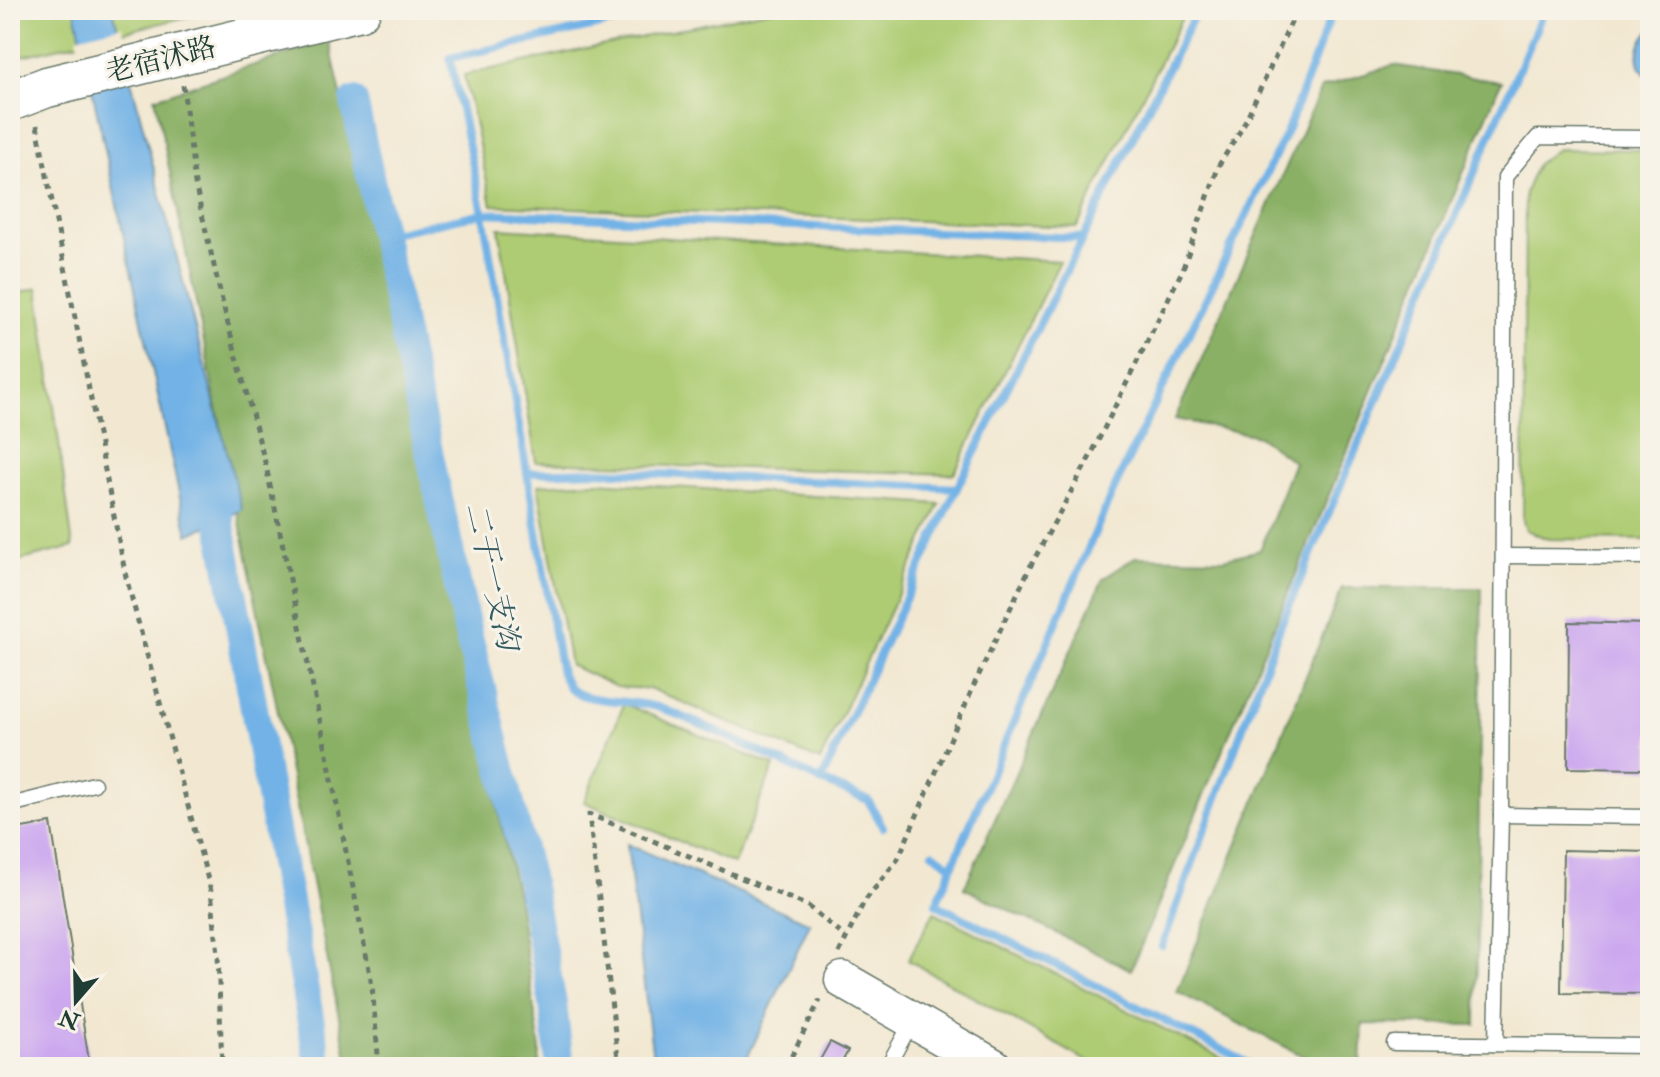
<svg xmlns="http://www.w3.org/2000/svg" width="1660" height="1077" font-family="'IM FELL Double Pica','Noto Serif SC',serif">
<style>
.green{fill:#aecc73;stroke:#668454;stroke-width:2}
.forest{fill:#8ab065;stroke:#54764c;stroke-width:2}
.water{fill:#72b2e6;stroke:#48788d;stroke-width:2}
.pier{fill:#f2e8d2}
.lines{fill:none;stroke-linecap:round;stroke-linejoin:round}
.stream{stroke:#72b2e6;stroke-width:8}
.canal{stroke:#72b2e6;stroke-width:28}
.building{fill:#cca8ef}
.service-casing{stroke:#69796b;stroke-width:17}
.tertiary-casing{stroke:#69796b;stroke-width:39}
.secondary-casing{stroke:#69796b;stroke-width:43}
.path{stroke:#69796b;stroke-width:5;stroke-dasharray:6 6;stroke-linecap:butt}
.service{stroke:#fff;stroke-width:14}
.tertiary{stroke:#fff;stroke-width:36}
.secondary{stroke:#fff;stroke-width:40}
.labels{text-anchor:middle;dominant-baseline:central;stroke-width:6;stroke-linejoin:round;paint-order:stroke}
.street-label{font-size:28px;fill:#1f3d34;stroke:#f7f3e8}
.water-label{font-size:30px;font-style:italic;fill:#345a60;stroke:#f7f3e8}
</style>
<rect width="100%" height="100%" fill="#f7f3e8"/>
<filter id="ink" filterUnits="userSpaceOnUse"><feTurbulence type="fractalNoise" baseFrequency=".0125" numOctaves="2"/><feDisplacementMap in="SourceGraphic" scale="16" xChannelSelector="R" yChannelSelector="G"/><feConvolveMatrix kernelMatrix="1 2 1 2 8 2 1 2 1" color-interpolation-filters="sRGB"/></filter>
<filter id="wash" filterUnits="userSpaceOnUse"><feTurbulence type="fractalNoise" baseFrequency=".006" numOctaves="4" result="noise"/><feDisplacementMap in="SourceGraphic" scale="32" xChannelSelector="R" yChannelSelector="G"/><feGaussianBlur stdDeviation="1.8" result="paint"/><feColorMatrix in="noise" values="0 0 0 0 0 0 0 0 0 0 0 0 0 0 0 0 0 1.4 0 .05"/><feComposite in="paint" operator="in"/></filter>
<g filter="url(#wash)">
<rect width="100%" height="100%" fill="#f2e8d2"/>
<g class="green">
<polygon points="10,10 216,10 10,59"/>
<polygon points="770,10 1186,10 1077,227 492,205 464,75"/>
<polygon points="1557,149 1650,150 1650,540 1548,539 1526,530 1523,521 1525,192 1537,164"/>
<polygon points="499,228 1060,261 954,474 536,462"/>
<polygon points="38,288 73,547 10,563 10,295"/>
<polygon points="596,482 940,504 820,761 651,689 616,687 570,665 538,485"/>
<polygon points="624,704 774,766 734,864 584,802"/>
<polygon points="934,912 1239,1067 1097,1067 908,960"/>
</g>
<g class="forest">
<polygon points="329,40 518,900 540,1049 539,1067 349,1067 155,98"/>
<polygon points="1393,65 1501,82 1131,970 964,888 1103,579 1135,557 1223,559 1260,550 1294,462 1258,436 1175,419 1321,88"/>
<polygon points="1342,588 1482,588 1476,1025 1363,1024 1361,1067 1325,1067 1177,992"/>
</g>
<g class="water">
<polygon points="75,10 113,10 242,510 188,535"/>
<path d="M1650,30v50c-16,-15 -15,-34 0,-50z"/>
<polygon points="627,844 810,923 743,1067 654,1067"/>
</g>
<polygon class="pier" points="122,26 134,73 87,85 77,37"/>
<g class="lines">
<g class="stream">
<polyline points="669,10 450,58 483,213 1083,238 1197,10"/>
<path d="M383,235l100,-22 78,460c3,5 6,12 9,16 15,14 68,11 90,19 71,26 137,65 208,92l15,27"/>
<polyline points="527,473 594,471 957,488"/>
<polyline points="821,781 957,488 1083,238"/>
<polyline points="933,853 952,866"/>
<polyline points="1162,946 1280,627 1544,10"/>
<polyline points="1256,1067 936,904 1112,493 1287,131 1333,10"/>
</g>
<g class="canal">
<polyline points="354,101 467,629 529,876 553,1004 560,1067"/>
<polyline points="211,485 220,520 319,1067"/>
</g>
</g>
<g id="blocks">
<g class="building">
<polygon points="1569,622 1650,624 1650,769 1568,768"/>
<polygon points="51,823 90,1067 10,1067 10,830"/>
<polygon points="1563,850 1650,852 1650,994 1561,993"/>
<polygon points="830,1042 848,1051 839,1067 816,1067"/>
</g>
</g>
</g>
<g filter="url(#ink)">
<use href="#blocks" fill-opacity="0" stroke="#69796b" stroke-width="2"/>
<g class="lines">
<g class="service-casing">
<g id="service">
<polyline points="1503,556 1650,557"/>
<polyline points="10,805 94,784"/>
<polyline points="1501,815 1650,817"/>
<polyline points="1394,1043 1650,1046"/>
<polyline points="1496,1044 1501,815 1505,177 1538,137 1650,138"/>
<polyline points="887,1067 913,1020"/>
</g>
</g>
<g class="tertiary-casing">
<polyline id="tertiary" points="843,980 994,1067"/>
</g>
<g class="secondary-casing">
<polyline id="secondary" points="10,101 47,87 360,10"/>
</g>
<g class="path">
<polyline points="183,85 195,184 225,313 266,466 327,754 372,985 379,1067"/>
<polyline points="37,125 126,577 211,891 218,954 222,1067"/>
<polyline points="839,953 864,902 898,859 974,685 1030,567 1092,453 1182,271 1219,165 1242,128 1297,10"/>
<polyline points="619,1067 589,814 808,906 845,937"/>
<polyline points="786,1067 820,1000"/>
</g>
<use href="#service" class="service"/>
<use href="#tertiary" class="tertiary"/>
<use href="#secondary" class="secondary"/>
</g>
</g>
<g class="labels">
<g class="street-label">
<text transform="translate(161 60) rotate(-14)">老宿沭路</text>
</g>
<g class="water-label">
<text transform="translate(492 576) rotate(77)">二干一支沟</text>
</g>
</g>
<rect width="1660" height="1077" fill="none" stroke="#f7f3e8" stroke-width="40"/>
<g transform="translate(76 1001) rotate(200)" stroke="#f7f3e8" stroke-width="6" paint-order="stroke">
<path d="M0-6L14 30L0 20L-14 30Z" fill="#1f3d34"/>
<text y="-12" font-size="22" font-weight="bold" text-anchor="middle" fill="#1f3d34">N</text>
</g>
</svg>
